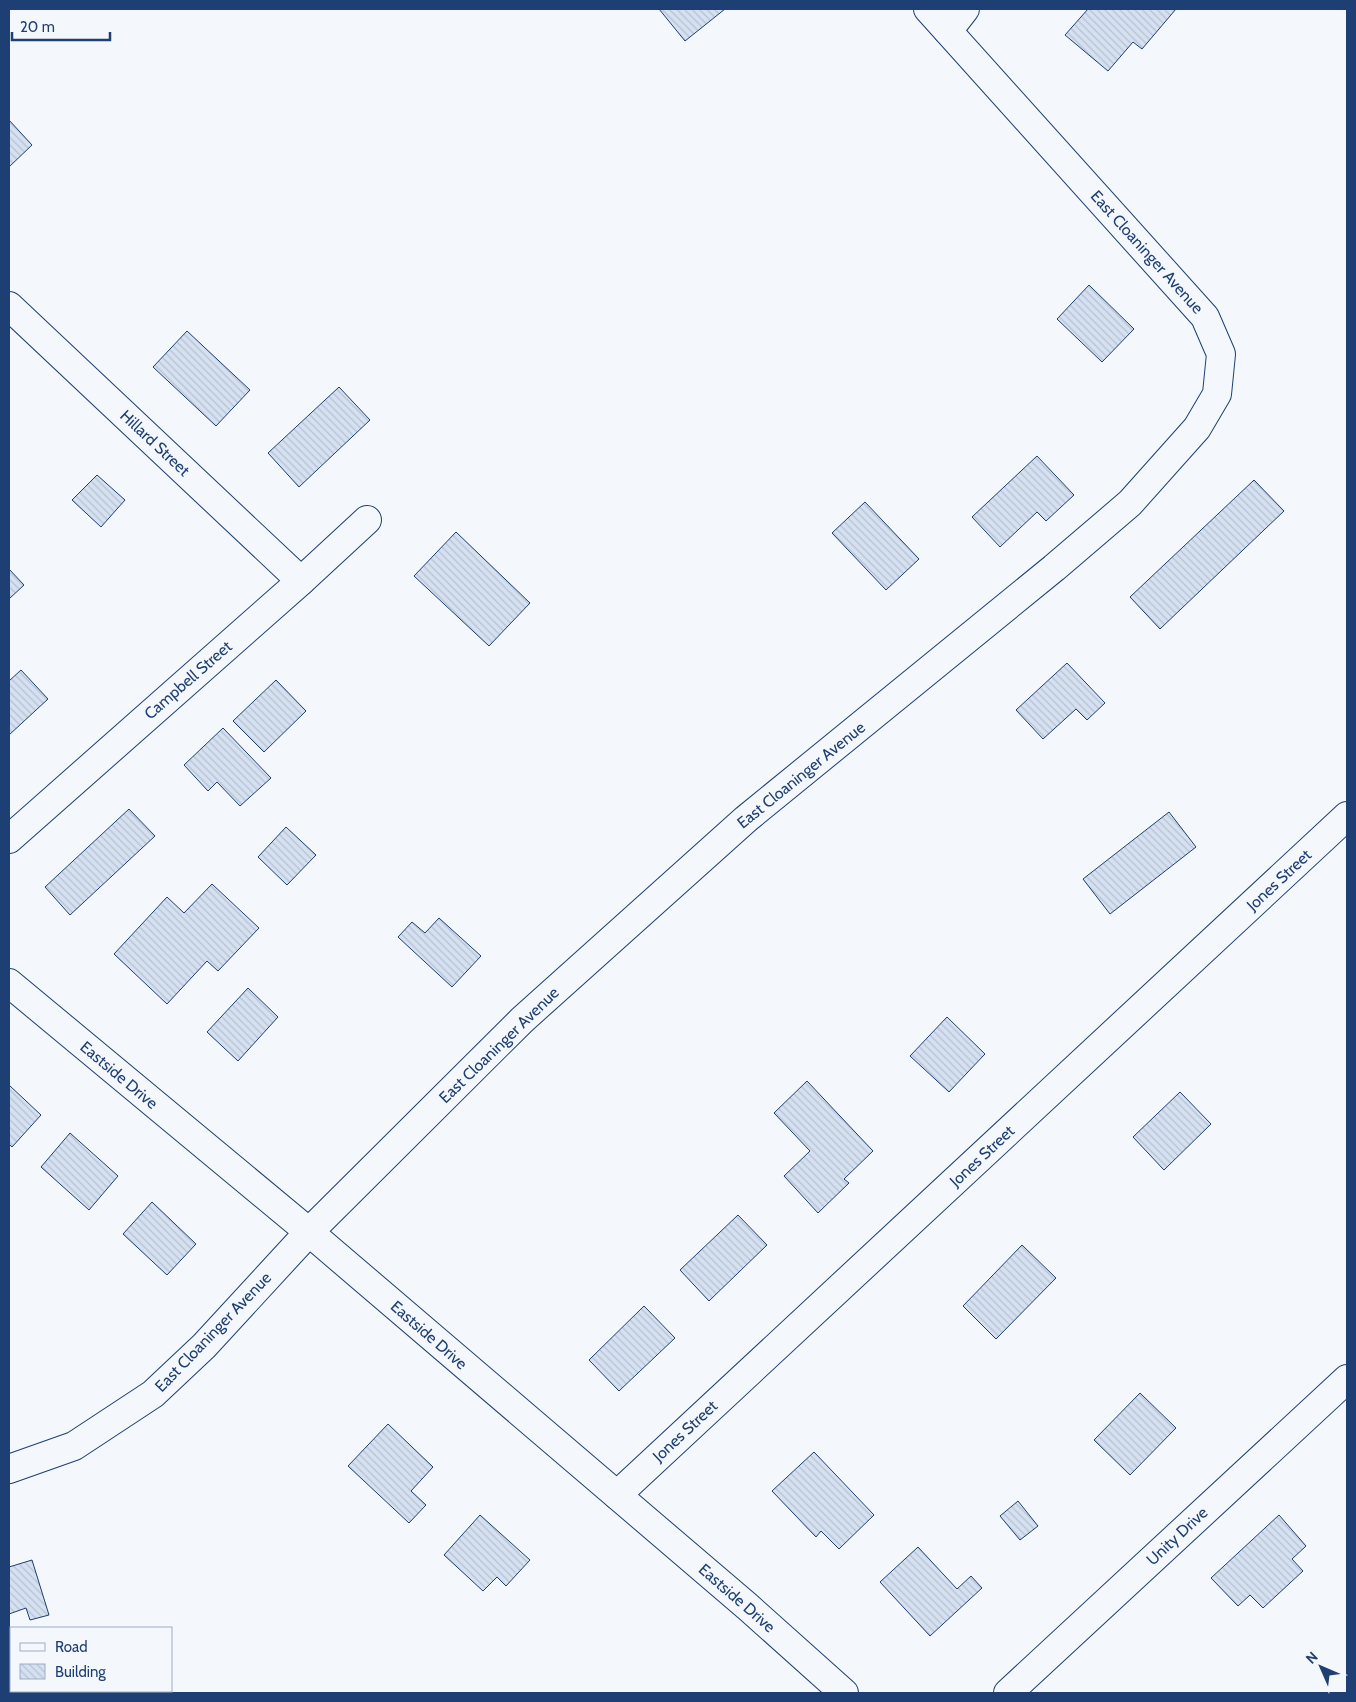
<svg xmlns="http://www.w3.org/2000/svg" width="1356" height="1702" font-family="Cabin,sans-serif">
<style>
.building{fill:url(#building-back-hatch);stroke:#1d3f73}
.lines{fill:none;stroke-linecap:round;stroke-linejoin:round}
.street-casing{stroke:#1d3f73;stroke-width:30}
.secondary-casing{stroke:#1d3f73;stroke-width:30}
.street{stroke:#f4f7fb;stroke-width:28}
.secondary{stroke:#f4f7fb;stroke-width:28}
.labels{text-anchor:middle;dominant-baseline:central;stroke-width:4;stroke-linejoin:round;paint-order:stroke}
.street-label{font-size:16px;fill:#1d3f73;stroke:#f4f7fb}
</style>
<defs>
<pattern id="building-back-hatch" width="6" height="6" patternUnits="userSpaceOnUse" patternTransform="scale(1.25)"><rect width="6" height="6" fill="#d5e0f0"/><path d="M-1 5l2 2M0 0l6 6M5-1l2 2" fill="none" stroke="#b6c1d1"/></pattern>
</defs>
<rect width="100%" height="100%" fill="#f4f7fb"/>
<g class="building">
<polygon points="659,9 725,9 685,41"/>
<polygon points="1088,9 1176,9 1142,49 1133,42 1108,71 1065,35"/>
<polygon points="9,120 32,145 9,167"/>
<polygon points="1089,285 1134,329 1102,362 1057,319"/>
<polygon points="187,331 250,390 216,426 153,367"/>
<polygon points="339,387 370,420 299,487 268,453"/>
<polygon points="1037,456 1074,495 1046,521 1037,512 1000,547 972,517"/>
<polygon points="97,475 125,500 101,527 72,500"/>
<polygon points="1254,480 1284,511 1160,629 1130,597"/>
<polygon points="865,502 919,559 886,590 832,533"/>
<polygon points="456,532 530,603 489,646 414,576"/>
<polygon points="9,569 24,585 9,599"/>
<polygon points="1067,663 1105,703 1087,720 1076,709 1043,739 1016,710"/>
<polygon points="21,670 48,699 9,735 9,681"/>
<polygon points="276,680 306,711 264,752 233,721"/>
<polygon points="223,728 271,778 240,806 217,782 208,791 184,765"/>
<polygon points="129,809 155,836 70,915 45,887"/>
<polygon points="1169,812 1196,847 1110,914 1083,879"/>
<polygon points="286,827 316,855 287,885 258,857"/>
<polygon points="212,884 259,928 218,971 207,961 167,1004 114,954 167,897 184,913"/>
<polygon points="439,918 481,956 452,987 398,937 412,922 425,933"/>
<polygon points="248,988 278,1017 238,1061 207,1032"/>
<polygon points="947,1017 985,1054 949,1092 910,1056"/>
<polygon points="807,1081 873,1151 844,1179 849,1183 818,1213 784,1176 810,1151 774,1113"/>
<polygon points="9,1085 41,1115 12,1147 9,1144"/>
<polygon points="1180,1092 1211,1124 1164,1170 1133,1137"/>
<polygon points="70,1133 118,1176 89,1210 41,1167"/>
<polygon points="152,1202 196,1244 167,1275 123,1234"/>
<polygon points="738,1215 767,1245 709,1301 680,1270"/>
<polygon points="1022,1245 1056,1278 996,1339 963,1306"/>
<polygon points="644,1306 675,1338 619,1391 589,1360"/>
<polygon points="1140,1393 1176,1428 1130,1475 1094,1440"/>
<polygon points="388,1424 433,1467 411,1491 426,1505 409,1523 348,1466"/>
<polygon points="814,1452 874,1515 839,1549 821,1531 816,1537 772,1491"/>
<polygon points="1018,1501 1038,1526 1020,1540 1000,1516"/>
<polygon points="480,1515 530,1560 506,1586 497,1577 483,1591 444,1555"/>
<polygon points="1279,1515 1306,1546 1292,1559 1303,1571 1263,1608 1250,1595 1238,1606 1211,1578"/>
<polygon points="918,1547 957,1589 971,1576 982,1588 930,1636 880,1582"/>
<polygon points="32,1560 49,1615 30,1620 26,1608 9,1614 9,1567"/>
</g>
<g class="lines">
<g class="street-casing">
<g id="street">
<polyline points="948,31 965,9"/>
<polyline points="9,306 301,581"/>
<polyline points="9,839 301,581 367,520"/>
<polyline points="9,1469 74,1446 153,1394 204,1346 309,1232 522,1020 746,819 1054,568 1130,503 1197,428 1217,394 1221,354 1205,317 928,9"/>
<polyline points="617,1495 1347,816"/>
<polyline points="1008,1693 1347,1379"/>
</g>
</g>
<g class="secondary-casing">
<polyline id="secondary" points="9,983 309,1232 748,1607 844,1693"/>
</g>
<use href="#street" class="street"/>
<use href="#secondary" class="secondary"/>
</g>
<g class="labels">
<g class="street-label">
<text transform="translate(1147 252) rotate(48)">East Cloaninger Avenue</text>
<text transform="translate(155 443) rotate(43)">Hillard Street</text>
<text transform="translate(188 680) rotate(-41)">Campbell Street</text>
<text transform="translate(801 775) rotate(-39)">East Cloaninger Avenue</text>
<text transform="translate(1279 880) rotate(-43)">Jones Street</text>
<text transform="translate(499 1045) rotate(-44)">East Cloaninger Avenue</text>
<text transform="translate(119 1075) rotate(40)">Eastside Drive</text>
<text transform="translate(982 1156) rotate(-43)">Jones Street</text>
<text transform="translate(213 1332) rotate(-46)">East Cloaninger Avenue</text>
<text transform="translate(429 1335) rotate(41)">Eastside Drive</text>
<text transform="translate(685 1431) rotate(-43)">Jones Street</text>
<text transform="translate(1177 1536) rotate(-43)">Unity Drive</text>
<text transform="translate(737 1598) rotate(41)">Eastside Drive</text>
</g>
</g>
<rect width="1356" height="1702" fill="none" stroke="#1d3f73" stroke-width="20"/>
<rect x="10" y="1627" width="162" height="65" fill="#f4f7fb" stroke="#9eadc5"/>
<rect x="20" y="1643" width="25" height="8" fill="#f4f7fb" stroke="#9eadc5"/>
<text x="55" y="1652" font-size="15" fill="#1d3f73">Road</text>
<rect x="20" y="1664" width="25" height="15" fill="url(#building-back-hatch)" stroke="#9eadc5"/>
<text x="55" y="1677" font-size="15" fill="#1d3f73">Building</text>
<g transform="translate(1321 1667) rotate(315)" stroke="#f4f7fb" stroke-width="4" paint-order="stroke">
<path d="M0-4L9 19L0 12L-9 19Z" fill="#1d3f73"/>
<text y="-8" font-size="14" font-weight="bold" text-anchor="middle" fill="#1d3f73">N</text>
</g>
<path d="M12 32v8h98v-8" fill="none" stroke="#1d3f73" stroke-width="2.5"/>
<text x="20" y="32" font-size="15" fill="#1d3f73" stroke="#f4f7fb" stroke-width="4" paint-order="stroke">20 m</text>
</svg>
